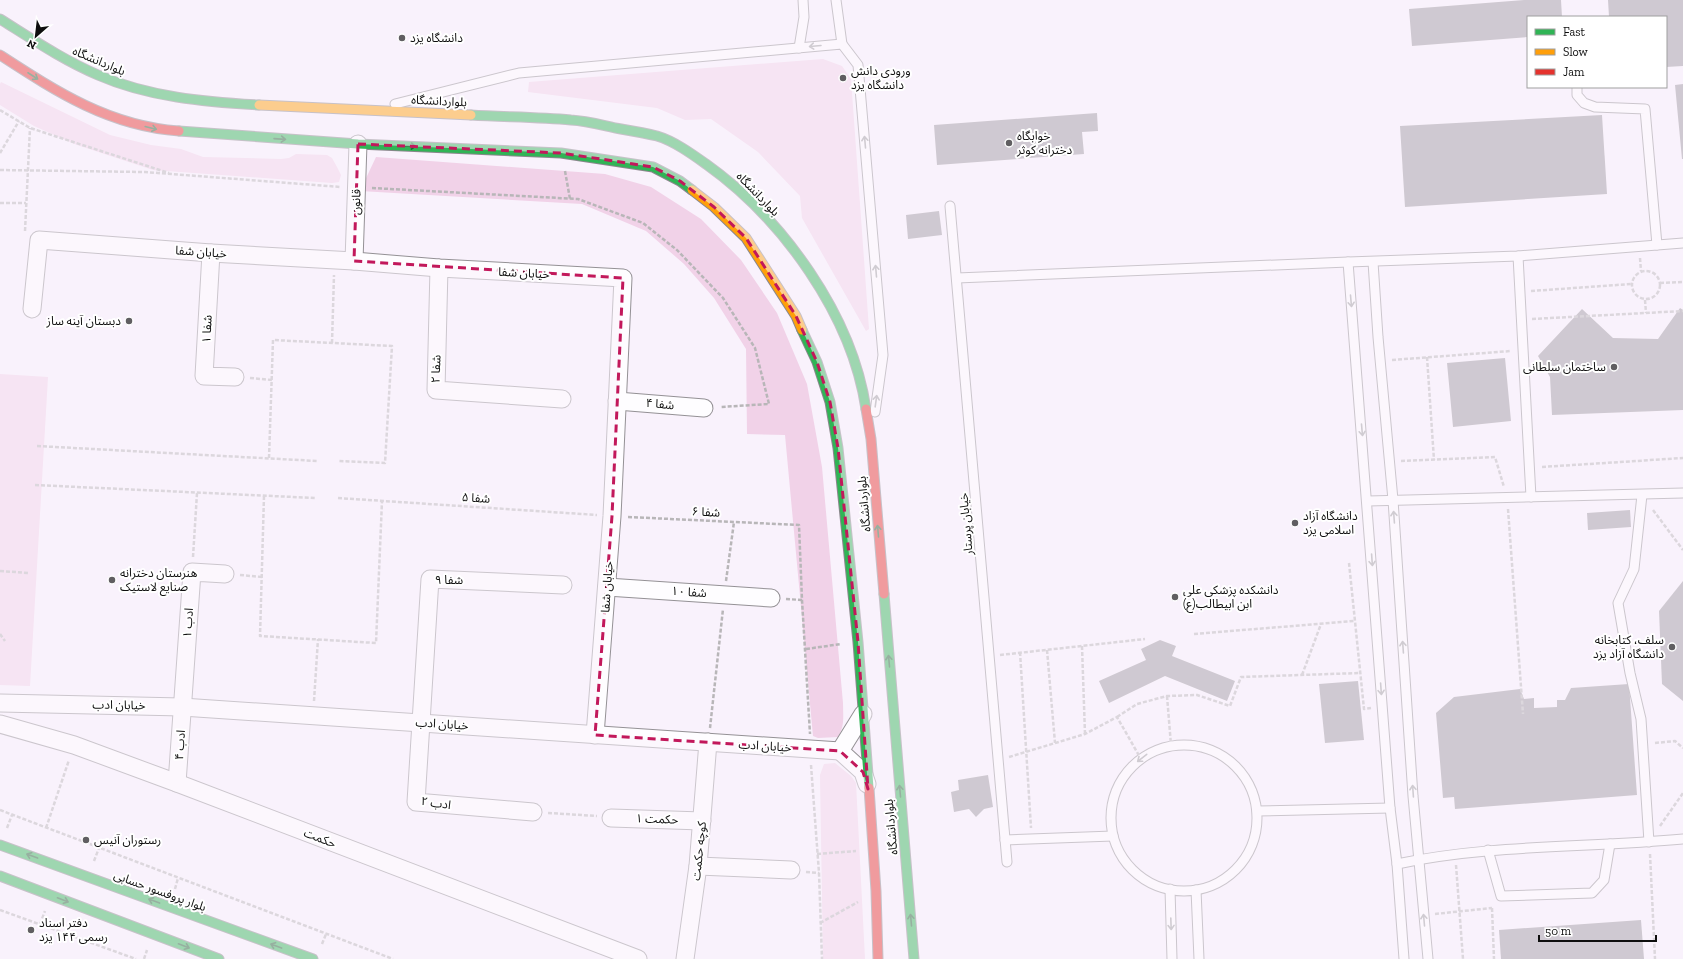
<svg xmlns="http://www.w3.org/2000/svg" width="1683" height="959" font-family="'Zilla Slab','Noto Sans Arabic',serif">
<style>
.green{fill:#f1d2e8}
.building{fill:#9c989f}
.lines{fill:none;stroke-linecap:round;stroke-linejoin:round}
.lane-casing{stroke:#949195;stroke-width:11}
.street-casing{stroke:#949195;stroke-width:19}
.fast-casing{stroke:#8a878c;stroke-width:11}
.slow-casing{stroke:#8a878c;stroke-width:11}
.jam-casing{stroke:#8a878c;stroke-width:11}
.path{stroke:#b8b6b8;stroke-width:2.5;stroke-dasharray:4 2;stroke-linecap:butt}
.lane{stroke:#fefdff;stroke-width:9}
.street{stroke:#fefdff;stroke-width:17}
.fast{stroke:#30b455;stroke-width:9}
.slow{stroke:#ff9f0a;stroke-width:9}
.jam{stroke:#e5322d;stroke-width:9}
.oneway{stroke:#9e9d9f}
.oneway2{stroke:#1f6132}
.marked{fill:none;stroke:#c2185b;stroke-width:3;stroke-dasharray:8 5;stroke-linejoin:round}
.poi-dot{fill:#605e61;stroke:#fff;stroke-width:1.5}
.labels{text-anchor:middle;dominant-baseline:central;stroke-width:4;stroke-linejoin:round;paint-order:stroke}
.poi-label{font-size:12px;fill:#0e0e0e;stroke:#fff;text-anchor:start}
.street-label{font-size:12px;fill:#0e0e0e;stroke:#fff}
</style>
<rect width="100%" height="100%" fill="#f9f2fc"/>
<g class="green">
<polygon points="823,59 842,66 851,79 869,329 866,331 802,218 800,196 758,152 711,119 685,120 657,108 528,92 529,82"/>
<polygon points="1,82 110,135 151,145 181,149 203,157 281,159 289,158 296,154 327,155 332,158 337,167 341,175 339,182 332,183 153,170 77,145 34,126 0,105 0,84"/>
<path d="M376,157l229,17 46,13 50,32 40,41 36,53 30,71 15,83 21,236c0,12 2,23 -5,34l-20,1 -5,-2 -28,-301 -38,-1 -1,-85 -32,-51 -30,-34 -38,-33 -64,-27 -222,-13z"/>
<polygon points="0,374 48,377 30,686 0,685"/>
<polygon points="835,763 851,776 856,783 865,959 823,959 820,775 824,764"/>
</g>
<g class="building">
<polygon points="1524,0 1561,0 1562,17 1528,17 1528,37 1412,46 1409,9"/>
<polygon points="1608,0 1683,0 1683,66 1666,67 1666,17 1609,17"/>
<polygon points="1683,84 1683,159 1682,159 1675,85"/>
<polygon points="1097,113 1098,131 1082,132 1084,154 937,165 934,125"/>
<polygon points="1602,115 1607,194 1405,207 1400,126"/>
<polygon points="939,211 942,235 908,239 906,215"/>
<polygon points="1680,308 1683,310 1683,410 1552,415 1550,377 1538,356 1582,309 1613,338 1658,339"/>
<polygon points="1505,358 1511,421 1453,427 1447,363"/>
<polygon points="1630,510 1631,527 1588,530 1587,513"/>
<polygon points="1683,581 1683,701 1662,684 1659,611"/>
<polygon points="1160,640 1176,646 1172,656 1235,681 1227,701 1165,676 1109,703 1099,681 1146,660 1141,649"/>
<polygon points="1358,681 1364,740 1325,743 1319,684"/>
<polygon points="1629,684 1637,795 1455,809 1454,797 1443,798 1436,713 1454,697 1520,689 1524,699 1534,698 1534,708 1557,707 1557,700 1565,700 1571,688"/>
<polygon points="988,775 993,807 984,809 976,817 969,809 954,812 951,792 959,790 958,780"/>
<polygon points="1641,920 1644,959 1501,959 1499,930"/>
</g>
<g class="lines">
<g class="lane-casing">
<g id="lane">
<polyline points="836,0 842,44"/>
<polyline points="799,48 804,17 803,0"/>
<polyline points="1577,87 1577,95 1584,103 1595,107 1645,109 1657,245"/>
<polyline points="395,104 519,73 842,44 858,65 883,355 875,412"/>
<polyline points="950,206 1007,862"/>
<polyline points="1518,256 1531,497"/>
<polyline points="1348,262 1390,808 1397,864 1404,959"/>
<polyline points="1373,262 1378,337 1393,500 1413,796 1428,959"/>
<polyline points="957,278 1348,262 1518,256 1683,243"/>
<polyline points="1642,495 1634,569 1618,603 1630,673 1641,719 1649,842"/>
<polyline points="1368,501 1683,493"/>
<circle cx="1184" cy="818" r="73"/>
<polyline points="1257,811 1390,808"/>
<polyline points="1005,840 1113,836"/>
<polyline points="1488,850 1501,896 1592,893 1604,880 1610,844"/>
<path d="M1397,864c94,-20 191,-16 286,-25"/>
<polyline points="1170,889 1172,959"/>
<polyline points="1196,890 1199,959"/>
</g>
</g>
<g class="street-casing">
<g id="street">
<polyline points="211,253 204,376 235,377"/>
<polyline points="354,261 358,144"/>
<polyline points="439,268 436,390 562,399"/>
<polyline points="32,309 39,240 211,253 354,261 439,268 623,278 612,516 595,735"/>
<polyline points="617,401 704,408"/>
<polyline points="607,587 771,598"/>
<polyline points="0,703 182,707 840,751"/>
<polyline points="0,724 74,745 177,783 638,959"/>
<polyline points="840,751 863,772 867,784"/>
<polyline points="840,751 863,714"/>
<polyline points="177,783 192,572 225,574"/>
<polyline points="533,812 416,802 430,579 563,585"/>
<polyline points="611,818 702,821"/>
<polyline points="698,866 791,870"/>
<polyline points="685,959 698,866 708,742"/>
</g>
</g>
<g class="fast-casing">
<g id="fast">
<path d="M0,19c32,20 63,41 98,56 50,22 107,27 161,30"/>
<path d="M471,115c33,2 67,2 100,5 17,1 34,6 50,9 12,2 24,4 36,7 17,5 35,18 49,28 77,55 146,151 160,245"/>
<polyline points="179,131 358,144 561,153 653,167 680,181 692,190"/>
<polyline points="802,330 817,362 830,402 838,448 858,642 869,788"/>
<polyline points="884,594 914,959"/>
<polyline points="0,845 313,959"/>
<polyline points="0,876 219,959"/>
</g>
</g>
<g class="slow-casing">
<g id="slow">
<polyline points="259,105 471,115"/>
<polyline points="692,190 714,207 746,238 796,316 802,330"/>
</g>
</g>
<g class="jam-casing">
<g id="jam">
<path d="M0,55c57,37 109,71 179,76"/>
<polyline points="866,409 871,439 884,594"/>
<polyline points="869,788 876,891 878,959"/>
</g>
</g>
<g class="path">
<polyline points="0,110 30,128 169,173"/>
<polyline points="0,153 19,121"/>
<polyline points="0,170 145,172 341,187"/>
<polyline points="565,171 570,199"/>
<polyline points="372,188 578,199 643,223 677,250 723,298 755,348 769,404 720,407"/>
<polyline points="0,203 26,203"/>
<polyline points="25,231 30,128"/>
<polyline points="1640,258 1641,271"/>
<circle cx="1646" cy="285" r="14"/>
<polyline points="1660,283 1683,282"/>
<polyline points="1531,291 1631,284"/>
<polyline points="1645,300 1646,313"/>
<polyline points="1532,319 1683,311"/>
<polyline points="332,343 334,275"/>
<polyline points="1427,357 1434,460"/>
<polyline points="1392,360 1511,351"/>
<polyline points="250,378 272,380"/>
<polyline points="37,446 317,461"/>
<polyline points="269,458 273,340 392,346 385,463 338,461"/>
<polyline points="1401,461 1495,457 1504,487"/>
<polyline points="1542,467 1683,458"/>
<polyline points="35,485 315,498"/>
<polyline points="264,496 260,636 376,643 382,501"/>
<polyline points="338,498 597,515"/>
<polyline points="1508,509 1523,714"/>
<polyline points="1653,510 1683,550"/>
<polyline points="628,517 799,525 802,600 810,734"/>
<polyline points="193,557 197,493"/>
<polyline points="1349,563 1364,709 1371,708"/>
<polyline points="0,571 29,573"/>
<polyline points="240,575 262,577"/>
<polyline points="726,581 734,522"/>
<polyline points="786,599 802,600"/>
<polyline points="0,634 5,641"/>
<polyline points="1194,634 1354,621"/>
<polyline points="1082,646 1085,734"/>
<polyline points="806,649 841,644"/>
<polyline points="1047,650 1055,743"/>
<polyline points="1020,652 1031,828"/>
<polyline points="1000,655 1145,639"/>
<polyline points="1302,675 1321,624"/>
<polyline points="1167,696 1171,745"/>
<polyline points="314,701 318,639"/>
<polyline points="1117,717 1137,704 1167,696 1197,695 1230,706 1241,677 1360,673"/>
<polyline points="710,728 723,609"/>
<polyline points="1655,743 1675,741 1683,748"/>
<polyline points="1009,757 1085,734 1117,717 1141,759"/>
<polyline points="811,765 819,873 822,959"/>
<polyline points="0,810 393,959"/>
<polyline points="548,813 597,816"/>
<polyline points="1660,826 1683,793"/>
<polyline points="7,828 12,815"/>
<polyline points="46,828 69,760"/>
<polyline points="817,854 856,851"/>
<polyline points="1650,854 1655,959"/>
<polyline points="94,861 99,848"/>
<polyline points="1456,865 1463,959"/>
<polyline points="806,872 819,873"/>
<polyline points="175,889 178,878"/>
<polyline points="1492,908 1494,959"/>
<polyline points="0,910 136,959"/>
<polyline points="1435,914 1492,908"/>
<polyline points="820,923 858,902"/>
<polyline points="40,924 45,911"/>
<polyline points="322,944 326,934"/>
<polyline points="144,959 147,950"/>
</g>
<use href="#lane" class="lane"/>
<use href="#street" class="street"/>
<use href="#fast" class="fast"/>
<use href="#slow" class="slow"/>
<use href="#jam" class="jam"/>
</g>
<defs><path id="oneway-shaft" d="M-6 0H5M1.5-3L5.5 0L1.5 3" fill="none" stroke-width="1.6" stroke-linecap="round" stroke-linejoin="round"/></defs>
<g class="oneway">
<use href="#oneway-shaft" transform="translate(815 46) rotate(175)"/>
<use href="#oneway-shaft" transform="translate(865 142) rotate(-95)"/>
<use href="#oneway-shaft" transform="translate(876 271) rotate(-95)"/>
<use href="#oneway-shaft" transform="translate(1351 301) rotate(85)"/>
<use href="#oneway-shaft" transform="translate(876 401) rotate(-82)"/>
<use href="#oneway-shaft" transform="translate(1362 430) rotate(85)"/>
<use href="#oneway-shaft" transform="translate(1394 517) rotate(-94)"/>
<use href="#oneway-shaft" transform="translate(1372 560) rotate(86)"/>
<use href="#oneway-shaft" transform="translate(1403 647) rotate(-94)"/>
<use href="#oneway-shaft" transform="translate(1381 689) rotate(86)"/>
<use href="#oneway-shaft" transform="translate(1142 758) rotate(142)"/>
<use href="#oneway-shaft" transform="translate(1413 791) rotate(-94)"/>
<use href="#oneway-shaft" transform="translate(1424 920) rotate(-95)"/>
<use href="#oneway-shaft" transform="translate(1171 924) rotate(88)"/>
</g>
<g class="oneway2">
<use href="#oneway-shaft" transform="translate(33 76) rotate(33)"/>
<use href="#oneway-shaft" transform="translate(151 128) rotate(14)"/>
<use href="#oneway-shaft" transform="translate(280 139) rotate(4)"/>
<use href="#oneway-shaft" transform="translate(410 146) rotate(3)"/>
<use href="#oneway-shaft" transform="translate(878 531) rotate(-95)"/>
<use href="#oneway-shaft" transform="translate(889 661) rotate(-95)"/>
<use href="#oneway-shaft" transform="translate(900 791) rotate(-95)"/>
<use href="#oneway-shaft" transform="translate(32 856) rotate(-160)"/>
<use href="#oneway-shaft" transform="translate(63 900) rotate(21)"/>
<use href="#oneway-shaft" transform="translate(154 901) rotate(-160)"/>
<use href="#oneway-shaft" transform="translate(911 920) rotate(-95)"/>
<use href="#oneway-shaft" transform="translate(184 946) rotate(21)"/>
<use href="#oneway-shaft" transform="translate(276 946) rotate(-160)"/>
</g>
<path d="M0 0H1683V959H0ZM358,144l203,9 92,14 27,14 34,26 32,31 50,78 21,46 13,40 8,46 20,194 10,147 -5,-17 -23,-21 -245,-16 17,-219 11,-238 -269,-17z" fill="#f9f2fc" fill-opacity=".55" fill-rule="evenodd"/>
<path class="marked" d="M358,144l203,9 92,14 27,14 34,26 32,31 50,78 21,46 13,40 8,46 20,194 10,147 -5,-17 -23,-21 -245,-16 17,-219 11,-238 -269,-17z"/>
<g class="poi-dot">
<circle cx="402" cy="38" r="4"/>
<circle cx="843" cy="78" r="4"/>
<circle cx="1009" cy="143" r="4"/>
<circle cx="129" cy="321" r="4"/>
<circle cx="1614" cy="367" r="4"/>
<circle cx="1295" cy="523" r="4"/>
<circle cx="112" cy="580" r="4"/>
<circle cx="1175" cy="597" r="4"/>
<circle cx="1672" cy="647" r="4"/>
<circle cx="86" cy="840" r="4"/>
<circle cx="31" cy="930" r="4"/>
</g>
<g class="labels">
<g class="poi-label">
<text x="410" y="38">دانشگاه یزد</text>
<text x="851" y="71">ورودی دانش<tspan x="851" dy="14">دانشگاه یزد</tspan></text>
<text x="1017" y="136">خوابگاه<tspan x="1017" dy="14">دخترانه کوثر</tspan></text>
<text x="121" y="321" text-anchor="end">دبستان آینه ساز</text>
<text x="1606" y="367" text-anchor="end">ساختمان سلطانی</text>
<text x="1303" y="516">دانشگاه آزاد<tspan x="1303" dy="14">اسلامی یزد</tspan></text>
<text x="120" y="573">هنرستان دخترانه<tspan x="120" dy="14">صنایع لاستیک</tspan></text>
<text x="1183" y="590">دانشکده پزشکی علی<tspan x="1183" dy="14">ابن ابیطالب(ع)</tspan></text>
<text x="1664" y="640" text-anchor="end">سلف، کتابخانه<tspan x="1664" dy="14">دانشگاه آزاد یزد</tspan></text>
<text x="94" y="840">رستوران آنیس</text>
<text x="39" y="923">دفتر اسناد<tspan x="39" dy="14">رسمی ۱۴۴ یزد</tspan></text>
</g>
<g class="street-label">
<text transform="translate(99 61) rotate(23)">بلواردانشگاه</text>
<text transform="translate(439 101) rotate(3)">بلواردانشگاه</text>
<text transform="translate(758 194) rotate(46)">بلواردانشگاه</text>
<text transform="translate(356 202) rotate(-88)">قانون</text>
<text transform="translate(201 252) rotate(4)">خیابان شفا</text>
<text transform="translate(524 273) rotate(3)">خیابان شفا</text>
<text transform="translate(207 329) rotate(-87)">شفا ۱</text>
<text transform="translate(436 369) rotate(-88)">شفا ۲</text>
<text transform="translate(660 404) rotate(5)">شفا ۴</text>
<text transform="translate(476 498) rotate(4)">شفا ۵</text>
<text transform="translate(864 504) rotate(-95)">بلواردانشگاه</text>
<text transform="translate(706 512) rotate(3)">شفا ۶</text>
<text transform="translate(966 524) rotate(-95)">خیابان پرستار</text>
<text x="449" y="580">شفا ۹</text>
<text transform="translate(607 587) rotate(-86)">خیابان شفا</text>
<text transform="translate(689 592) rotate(4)">شفا ۱۰</text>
<text transform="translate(188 623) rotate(-86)">ادب ۱</text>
<text transform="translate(119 705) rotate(1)">خیابان ادب</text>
<text transform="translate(442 724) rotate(4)">خیابان ادب</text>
<text transform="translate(180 745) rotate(-86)">ادب ۴</text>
<text transform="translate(765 746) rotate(4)">خیابان ادب</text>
<text transform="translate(436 803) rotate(8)">ادب ۲</text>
<text transform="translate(657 819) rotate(2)">حکمت ۱</text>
<text transform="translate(891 827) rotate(-95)">بلواردانشگاه</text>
<text transform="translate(320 838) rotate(21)">حکمت</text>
<text transform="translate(699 851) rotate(-84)">کوچه حکمت</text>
<text transform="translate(160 891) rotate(20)">بلوار پروفسور حسابی</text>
</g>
</g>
<rect x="1527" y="16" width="140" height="72" fill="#ffffff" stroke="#9f9f9f"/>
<rect x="1535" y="29" width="20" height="6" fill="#30b455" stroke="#9f9f9f"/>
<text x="1563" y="36" font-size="12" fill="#0e0e0e">Fast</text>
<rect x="1535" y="49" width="20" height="6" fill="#ff9f0a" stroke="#9f9f9f"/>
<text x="1563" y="56" font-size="12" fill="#0e0e0e">Slow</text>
<rect x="1535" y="69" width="20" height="6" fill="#e5322d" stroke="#9f9f9f"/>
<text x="1563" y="76" font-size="12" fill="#0e0e0e">Jam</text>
<g transform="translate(36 36) rotate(208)" stroke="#ffffff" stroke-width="3" paint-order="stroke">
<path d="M0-3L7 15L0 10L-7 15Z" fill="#0e0e0e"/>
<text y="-6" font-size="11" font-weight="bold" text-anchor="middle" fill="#0e0e0e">N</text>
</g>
<path d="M1539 935v6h117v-6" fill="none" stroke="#0e0e0e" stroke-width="2"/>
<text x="1545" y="935" font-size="12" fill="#0e0e0e" stroke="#ffffff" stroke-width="3" paint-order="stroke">50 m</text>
</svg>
